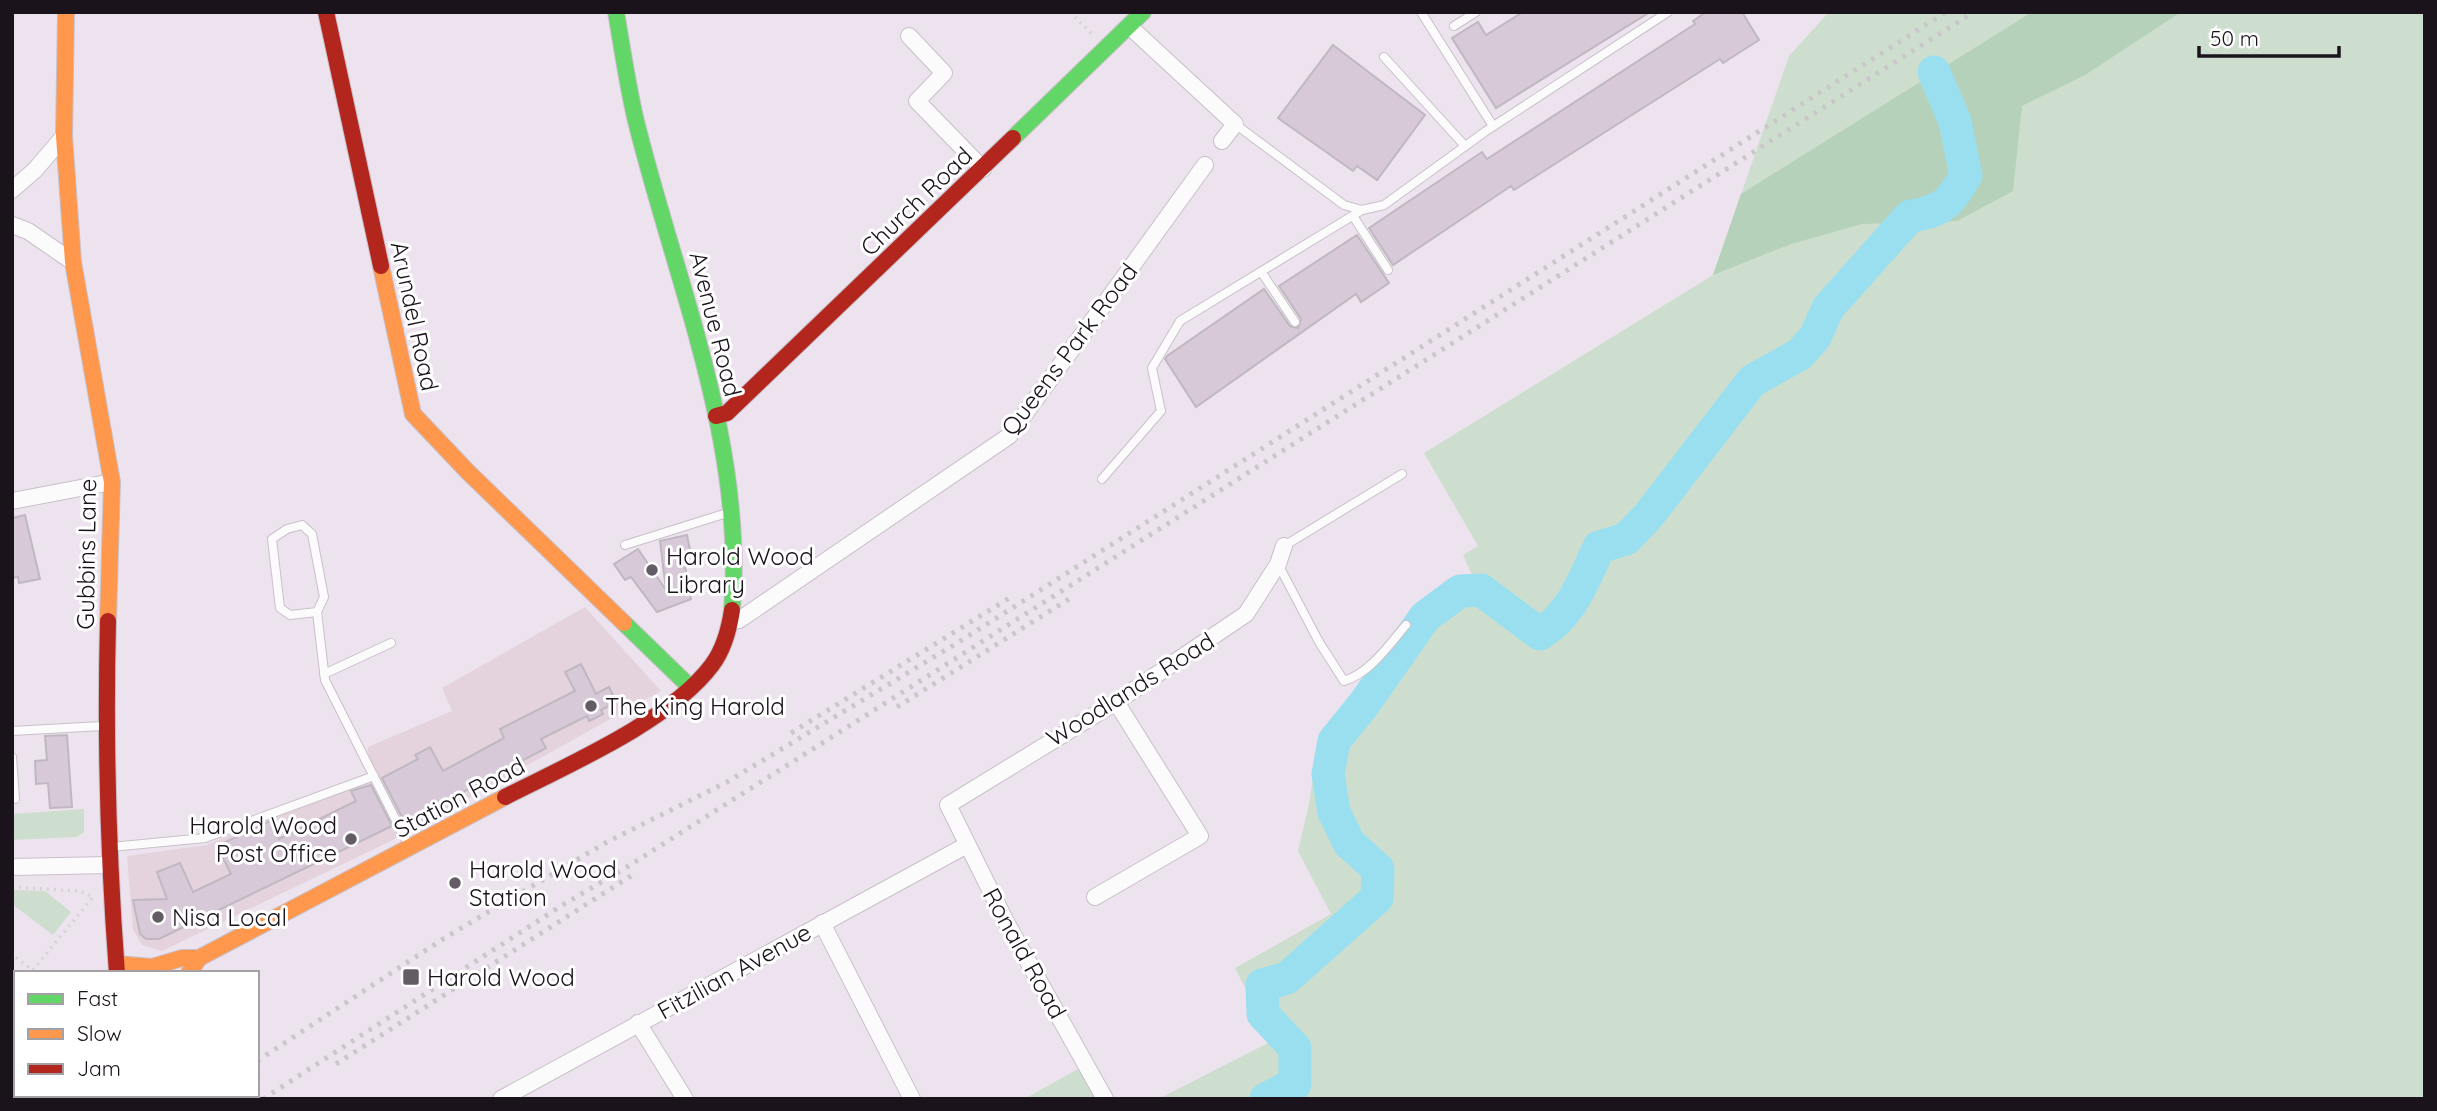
<svg xmlns="http://www.w3.org/2000/svg" width="2437" height="1111" font-family="Quicksand,sans-serif">
<style>
.commercial{fill:#e4d3dd}
.green{fill:#cddecf}
.forest{fill:#b5d1b9}
.lines{fill:none;stroke-linecap:round;stroke-linejoin:round}
.river{stroke:#9adfef;stroke-width:33}
.building{fill:#d8c9d9;stroke:#bfb8c0;stroke-width:2}
.lane-casing{stroke:#c8c0c9;stroke-width:10}
.street-casing{stroke:#c8c0c9;stroke-width:18}
.fast-casing{stroke:#c8c0c9;stroke-width:18}
.slow-casing{stroke:#c8c0c9;stroke-width:18}
.jam-casing{stroke:#c8c0c9;stroke-width:18}
.path{stroke:#d6d3d6;stroke-width:3.5;stroke-dasharray:2 5;stroke-linecap:butt}
.lane{stroke:#fcfbfc;stroke-width:8}
.street{stroke:#fcfbfc;stroke-width:16}
.fast{stroke:#63d668;stroke-width:16}
.slow{stroke:#ff974d;stroke-width:16}
.jam{stroke:#b3261e;stroke-width:16}
.rail{stroke:#c9c7c9;stroke-width:5;stroke-dasharray:3.5 7;stroke-linecap:butt}
.poi-dot{fill:#645c65;stroke:#fff;stroke-width:2.5}
.labels{text-anchor:middle;dominant-baseline:central;stroke-width:6;stroke-linejoin:round;paint-order:stroke}
.street-label{font-size:24px;fill:#1a131b;stroke:#fff}
.poi-label{font-size:24px;fill:#1a131b;stroke:#fff;text-anchor:start}
</style>
<rect width="100%" height="100%" fill="#ede3ee"/>
<polygon class="commercial" points="585,607 661,691 391,841 162,951 142,945 133,930 127,856 206,845 366,777 368,747 452,711 442,688"/>
<g class="green">
<polygon points="1829,12 2425,12 2425,1099 1158,1099 1272,1041 1235,968 1331,914 1298,851 1309,804 1320,734 1427,605 1452,585 1473,577 1463,555 1478,546 1424,453 1713,275 1789,56"/>
<polygon points="84,809 84,832 77,837 12,840 12,814"/>
<polygon points="12,890 45,891 71,912 53,935 12,904"/>
<polygon points="1080,1068 1096,1099 1024,1099"/>
</g>
<polygon class="forest" points="2032,12 2181,12 2085,75 2022,106 2013,191 1957,221 1862,224 1791,244 1713,275 1741,194"/>
<g class="lines">
<path class="river" d="M1266,1099l29,-15v-36l-32,-34 -1,-29 25,-7 90,-80 1,-29 -29,-26 -15,-31 -6,-38 6,-33 30,-37 61,-87 35,-26 21,-1 59,44c32,-20 44,-54 59,-87l27,-8 23,-24 103,-134 48,-27 15,-17 13,-29 82,-92c32,-4 40,-13 56,-41l-11,-53 -21,-50"/>
</g>
<g class="building">
<polygon points="1523,12 1650,12 1496,108 1452,38 1478,22 1486,35"/>
<polygon points="1706,12 1742,12 1759,40 1723,63 1720,59 1514,190 1511,186 1393,265 1369,228 1482,152 1487,159 1695,24 1693,21"/>
<polygon points="1333,45 1425,115 1377,180 1357,166 1353,171 1278,118"/>
<polygon points="1357,235 1389,283 1361,302 1356,294 1196,407 1165,359 1167,356 1264,289 1290,326 1298,328 1301,319 1279,286"/>
<polygon points="25,515 40,579 19,583 18,577 12,578 12,518"/>
<polygon points="687,535 691,555 683,556 691,599 657,612 631,577 625,580 614,564 638,549 666,590 660,541"/>
<polygon points="581,664 596,694 609,687 616,702 601,710 603,714 589,721 587,716 541,739 546,748 405,823 382,778 418,759 415,755 430,747 443,771 504,738 500,729 575,691 565,672"/>
<polygon points="67,735 72,807 50,808 48,783 36,784 35,761 47,760 45,736"/>
<polygon points="371,785 392,826 159,939 146,939 140,934 133,900 167,899 157,872 180,863 193,892 231,874 217,846 270,821 279,839 356,801 351,791"/>
</g>
<g class="lines">
<g class="lane-casing">
<g id="lane">
<polyline points="1421,12 1493,126"/>
<polyline points="1454,26 1476,12"/>
<polyline points="1384,57 1465,146"/>
<polyline points="1235,124 1344,205 1362,210 1384,205 1486,131 1668,12"/>
<polyline points="1353,216 1388,270"/>
<polyline points="1262,273 1295,322"/>
<polyline points="1102,479 1161,411 1152,368 1180,321 1362,210"/>
<polyline points="625,545 727,513"/>
<polyline points="1284,546 1402,474"/>
<path d="M1278,564l41,78 25,39c26,-8 45,-36 62,-56"/>
<polyline points="317,612 290,615 280,608 272,539 287,529 302,525 312,534 324,597 317,612 325,680 409,846"/>
<polyline points="324,674 391,643"/>
<polyline points="12,731 102,726"/>
<polyline points="12,757 15,799"/>
<polyline points="111,847 205,838 374,776"/>
</g>
</g>
<g class="street-casing">
<g id="street">
<polyline points="1129,26 1235,124 1222,141"/>
<polyline points="909,36 944,73 917,101 983,169"/>
<polyline points="12,190 35,170 64,136"/>
<polyline points="12,225 28,231 73,262"/>
<polyline points="12,501 112,482"/>
<polyline points="731,621 739,620 1009,436 1205,165"/>
<polyline points="12,867 109,865"/>
<polyline points="1095,897 1200,836 1116,702"/>
<polyline points="822,923 912,1099"/>
<polyline points="638,1023 685,1099"/>
<polyline points="501,1099 967,845"/>
<polyline points="1105,1099 1006,922 948,805 1116,702 1246,614 1278,564 1284,546"/>
</g>
</g>
<g class="fast-casing">
<g id="fast">
<path d="M616,12c6,35 11,70 19,105 39,161 111,324 97,493"/>
<polyline points="1013,138 1143,12"/>
<polyline points="624,623 690,687"/>
<polyline points="118,1095 118,1099"/>
</g>
</g>
<g class="slow-casing">
<g id="slow">
<polyline points="66,12 64,136 73,262 112,482 108,621"/>
<polyline points="381,266 413,414 468,472 624,623"/>
<polyline points="117,964 152,967 182,958 199,958"/>
<polyline points="189,973 199,958 505,797"/>
</g>
</g>
<g class="jam-casing">
<g id="jam">
<polyline points="326,12 381,266"/>
<polyline points="716,416 727,413 1013,138"/>
<path d="M108,621c-3,118 0,234 9,352"/>
<path d="M505,797c63,-32 165,-76 207,-132 12,-16 17,-35 20,-55"/>
</g>
</g>
<g class="path">
<polyline points="1070,12 1093,35"/>
<polyline points="12,887 80,891 93,897 33,970 12,955"/>
<polyline points="257,1079 263,1075"/>
<polyline points="226,1099 231,1095"/>
</g>
<use href="#lane" class="lane"/>
<use href="#street" class="street"/>
<use href="#fast" class="fast"/>
<use href="#slow" class="slow"/>
<use href="#jam" class="jam"/>
<g class="rail">
<polyline points="897,707 1069,599"/>
<polyline points="791,733 1011,597"/>
<polyline points="257,1061 446,937 607,842 727,782 962,640 1946,12"/>
<polyline points="336,1064 637,872"/>
<polyline points="189,1099 194,1095"/>
<polyline points="205,1099 210,1095"/>
<polyline points="263,1099 561,906 630,865 1974,12"/>
</g>
</g>
<g class="poi-dot">
<circle cx="652" cy="570" r="7"/>
<circle cx="591" cy="706" r="7"/>
<circle cx="351" cy="839" r="7"/>
<circle cx="455" cy="883" r="7"/>
<circle cx="158" cy="917" r="7"/>
<rect x="402" y="968" width="18" height="18" rx="3.5"/>
</g>
<g class="labels">
<g class="street-label">
<text transform="translate(916 201) rotate(-44)">Church Road</text>
<text transform="translate(415 316) rotate(78)">Arundel Road</text>
<text transform="translate(716 324) rotate(76)">Avenue Road</text>
<text transform="translate(1069 349) rotate(-53)">Queens Park Road</text>
<text transform="translate(86 554) rotate(-89)">Gubbins Lane</text>
<text transform="translate(1130 689) rotate(-32)">Woodlands Road</text>
<text transform="translate(459 797) rotate(-28)">Station Road</text>
<text transform="translate(1025 953) rotate(61)">Ronald Road</text>
<text transform="translate(734 971) rotate(-29)">Fitzilian Avenue</text>
</g>
<g class="poi-label">
<text x="666" y="556">Harold Wood<tspan x="666" dy="28">Library</tspan></text>
<text x="605" y="706">The King Harold</text>
<text x="337" y="825" text-anchor="end">Harold Wood<tspan x="337" dy="28">Post Office</tspan></text>
<text x="469" y="869">Harold Wood<tspan x="469" dy="28">Station</tspan></text>
<text x="172" y="917">Nisa Local</text>
<text x="427" y="977">Harold Wood</text>
</g>
</g>
<rect width="2437" height="1111" fill="none" stroke="#1a131b" stroke-width="28"/>
<rect x="14" y="971" width="245" height="126" fill="#ffffff" stroke="#a3a1a4" stroke-width="2"/>
<rect x="28" y="994" width="35" height="10" fill="#63d668" stroke="#a3a1a4" stroke-width="2"/>
<text x="77" y="1006" font-size="21" fill="#1a131b">Fast</text>
<rect x="28" y="1029" width="35" height="10" fill="#ff974d" stroke="#a3a1a4" stroke-width="2"/>
<text x="77" y="1041" font-size="21" fill="#1a131b">Slow</text>
<rect x="28" y="1064" width="35" height="10" fill="#b3261e" stroke="#a3a1a4" stroke-width="2"/>
<text x="77" y="1076" font-size="21" fill="#1a131b">Jam</text>
<path d="M2199 46v10h140v-10" fill="none" stroke="#1a131b" stroke-width="3.5"/>
<text x="2210" y="46" font-size="21" fill="#1a131b" stroke="#ffffff" stroke-width="5" paint-order="stroke">50 m</text>
</svg>
